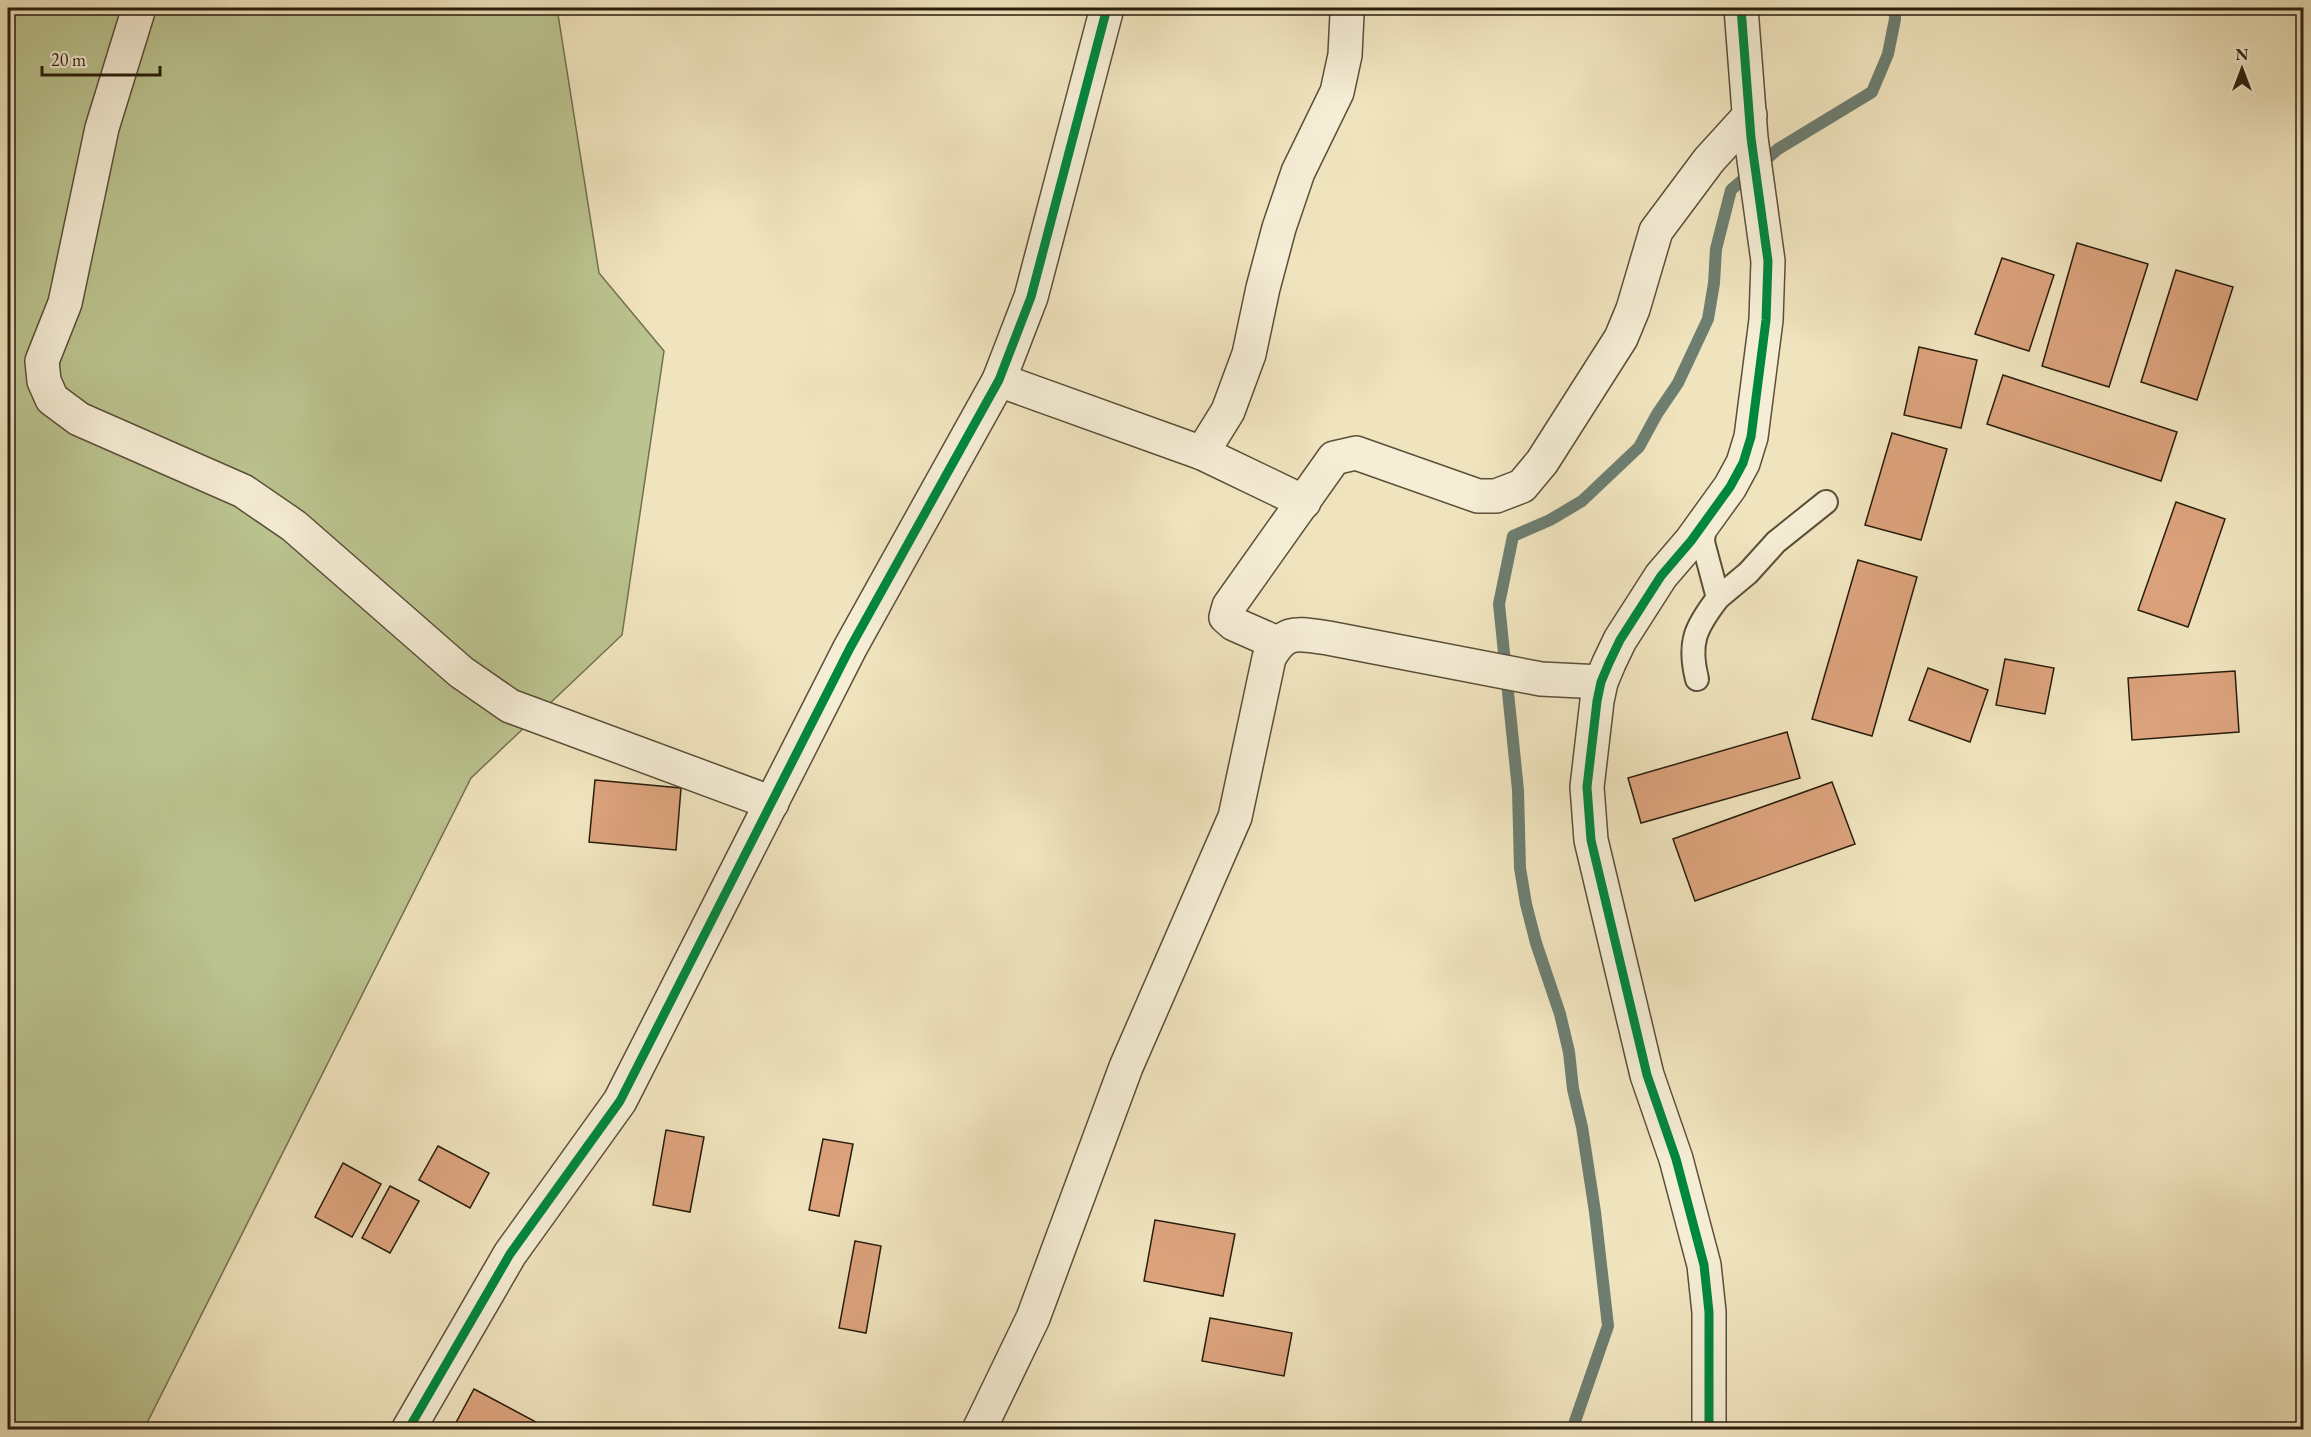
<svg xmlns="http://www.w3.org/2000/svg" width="2311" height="1437" font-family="'EB Garamond',serif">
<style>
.green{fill:#bbc490;stroke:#72704e;stroke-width:1.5}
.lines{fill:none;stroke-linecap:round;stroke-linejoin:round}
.stream{stroke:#6d7e71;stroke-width:12}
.building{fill:#dca37d;stroke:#291d0c;stroke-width:1.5}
.lane-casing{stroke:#5b4f38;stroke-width:26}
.street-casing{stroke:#5b4f38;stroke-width:36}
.lane{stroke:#f5edd5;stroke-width:22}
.street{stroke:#f5edd5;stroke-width:33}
.cycleway-casing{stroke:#f5edd5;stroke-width:13}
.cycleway{stroke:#00873e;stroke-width:9}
</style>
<rect width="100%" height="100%" fill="#f0e4be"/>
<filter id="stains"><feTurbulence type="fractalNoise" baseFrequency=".00333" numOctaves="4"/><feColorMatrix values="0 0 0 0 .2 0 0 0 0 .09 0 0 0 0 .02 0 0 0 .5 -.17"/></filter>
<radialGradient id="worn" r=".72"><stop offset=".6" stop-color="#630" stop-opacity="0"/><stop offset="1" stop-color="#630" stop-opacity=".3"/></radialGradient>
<polygon class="green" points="8,8 557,8 599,273 664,351 622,635 471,778 144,1429 8,1429"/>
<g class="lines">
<polyline class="stream" points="1572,1430 1608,1326 1595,1212 1582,1127 1573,1089 1569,1052 1560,1014 1536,943 1526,904 1520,868 1518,790 1499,604 1513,536 1550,520 1582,501 1639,447 1657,414 1678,383 1708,319 1714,283 1716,249 1731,190 1778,149 1872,92 1888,54 1895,19 1895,8"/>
</g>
<g class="building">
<polygon points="2077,243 2148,264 2109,387 2042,366"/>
<polygon points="2002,258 2054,275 2029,351 1975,334"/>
<polygon points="2176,270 2233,287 2197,400 2141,382"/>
<polygon points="1919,347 1977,360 1961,428 1904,415"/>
<polygon points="2003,375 2177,432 2161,481 1987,424"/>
<polygon points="1892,433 1947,449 1921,540 1865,525"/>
<polygon points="2176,502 2225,519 2188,627 2138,610"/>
<polygon points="1858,560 1917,577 1872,736 1812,719"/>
<polygon points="2005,659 2054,668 2045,714 1996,705"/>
<polygon points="1928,668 1988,690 1970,742 1909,720"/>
<polygon points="2235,671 2239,732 2132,740 2128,678"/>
<polygon points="1787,732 1800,778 1641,823 1628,778"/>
<polygon points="595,780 681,788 676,850 589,842"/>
<polygon points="1832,782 1855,844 1695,901 1673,839"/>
<polygon points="666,1130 704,1137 690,1212 653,1205"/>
<polygon points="823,1139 853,1144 839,1216 809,1210"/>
<polygon points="438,1146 489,1173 470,1208 419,1180"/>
<polygon points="343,1163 381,1184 352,1237 315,1217"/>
<polygon points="390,1186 419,1201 390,1253 362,1238"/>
<polygon points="1155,1220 1235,1234 1223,1296 1144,1281"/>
<polygon points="855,1241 881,1246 866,1333 839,1328"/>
<polygon points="1210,1318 1292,1333 1284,1376 1202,1361"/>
<polygon points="474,1389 536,1422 532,1430 452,1430"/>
</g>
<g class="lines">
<g class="lane-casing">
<g id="lane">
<polyline points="1718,598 1748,573 1776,542 1826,502"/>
<path d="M1697,679c-9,-36 -2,-51 21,-81l-15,-56 2,-22"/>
</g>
</g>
<g class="street-casing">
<g id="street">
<polyline points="139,8 102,128 65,303 42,361 44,381 52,399 79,419 243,491 294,526 461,672 510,706 772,803"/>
<polyline points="999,380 1202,453 1304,502"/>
<polyline points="1202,453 1228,411 1249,354 1263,288 1279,228 1298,172 1337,92 1345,55 1347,14"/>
<polyline points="1277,643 1234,624 1226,617 1229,606 1334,458 1356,453 1478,496 1496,496 1522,486 1542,462 1621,338 1633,309 1656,231 1709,160 1750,115"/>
<polyline points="408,1430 510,1254 620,1101 850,648 999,380 1031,297 1107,8"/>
<path d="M979,1430l54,-112 93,-251 109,-250 34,-159c16,-30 29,-24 59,-20l213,41 60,3"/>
<polyline points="1709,1430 1709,1312 1704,1265 1676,1159 1647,1075 1591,840 1587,787 1597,701 1601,682 1609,663 1620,640 1661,576 1691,541 1730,487 1743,463 1751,437 1766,320 1768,261 1751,138 1741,8"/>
</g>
</g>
<use href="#lane" class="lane"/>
<use href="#street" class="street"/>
<g class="cycleway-casing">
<g id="cycleway">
<polyline points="408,1430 510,1254 620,1101 850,648 999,380 1031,297 1107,8"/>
<polyline points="1709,1430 1709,1312 1704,1265 1676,1159 1647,1075 1591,840 1587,787 1597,701 1601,682 1609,663 1620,640 1661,576 1691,541 1730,487 1743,463 1751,437 1766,320 1768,261 1751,138 1741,8"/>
</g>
</g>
<use href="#cycleway" class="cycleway"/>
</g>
<rect width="2311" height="1437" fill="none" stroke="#f0e4be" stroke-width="30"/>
<rect x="9" y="9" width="2293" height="1419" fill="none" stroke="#291d0c" stroke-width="3"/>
<rect x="15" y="15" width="2281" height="1407" fill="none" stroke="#291d0c" stroke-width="1.5"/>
<g transform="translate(2242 69)" stroke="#f5edd5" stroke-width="4.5" paint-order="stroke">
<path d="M0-4.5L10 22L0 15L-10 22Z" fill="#291d0c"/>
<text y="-9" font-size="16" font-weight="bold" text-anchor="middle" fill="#291d0c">N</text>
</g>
<path d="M42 66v9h118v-9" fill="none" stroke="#291d0c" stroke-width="3"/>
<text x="51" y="66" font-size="18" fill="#291d0c" stroke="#f5edd5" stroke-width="4.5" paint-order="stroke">20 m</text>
<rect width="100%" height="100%" filter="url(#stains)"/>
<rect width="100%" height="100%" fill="url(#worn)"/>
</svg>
